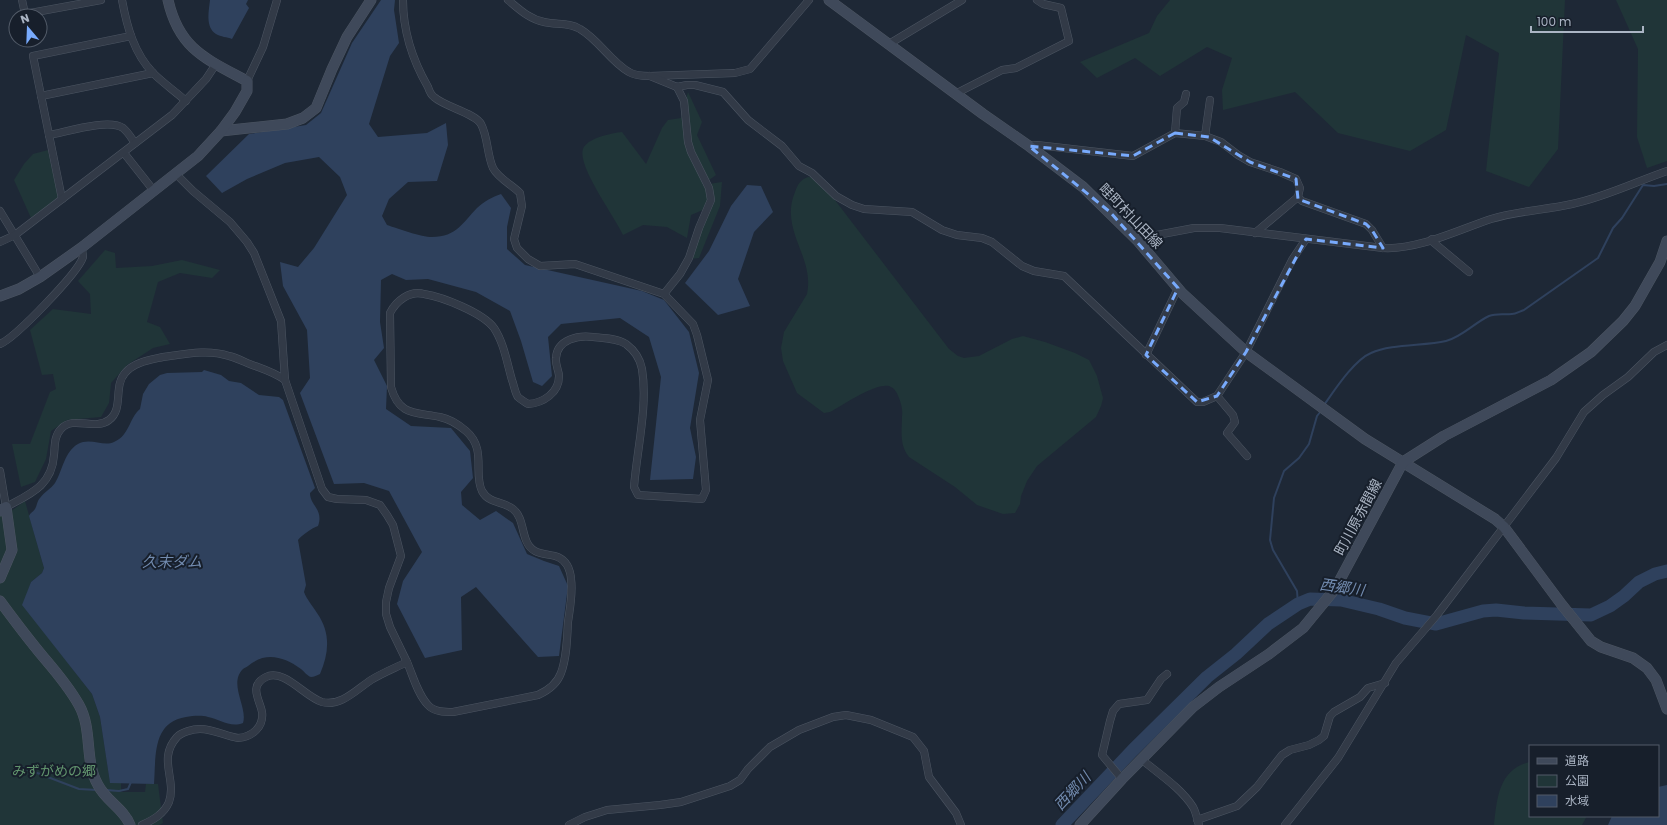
<svg xmlns="http://www.w3.org/2000/svg" width="1667" height="825" font-family="Poppins,'Noto Sans JP',sans-serif">
<style>
.green{fill:#203538}
.water{fill:#2f415d}
.lines{fill:none;stroke-linecap:round;stroke-linejoin:round}
.stream{stroke:#2f415d;stroke-width:2}
.river{stroke:#2f415d;stroke-width:13}
.street-casing{stroke:#4c5562;stroke-width:8}
.secondary-casing{stroke:#4c5562;stroke-width:11}
.street{stroke:#323a47;stroke-width:7}
.secondary{stroke:#3f495a;stroke-width:10}
.marked{fill:none;stroke:#78aafc;stroke-width:3;stroke-dasharray:8 5;stroke-linejoin:round}
.labels{text-anchor:middle;dominant-baseline:central;stroke-width:4;stroke-linejoin:round;paint-order:stroke}
.street-label{font-size:14px;fill:#abb5c4;stroke:#171f2b}
.park-label{font-size:14px;fill:#62956e;stroke:#171f2b}
.water-label{font-size:15px;font-style:italic;fill:#728baf;stroke:#171f2b}
</style>
<rect width="100%" height="100%" fill="#1e2836"/>
<g class="green">
<polygon points="1170,0 1565,0 1558,149 1529,187 1486,171 1499,53 1466,35 1446,130 1410,151 1338,133 1295,92 1223,110 1222,90 1232,58 1207,47 1160,76 1135,58 1097,78 1080,62 1149,33 1157,16"/>
<polygon points="1616,0 1667,0 1667,161 1647,168 1637,137 1638,49"/>
<path d="M688,92l14,30 -5,13 19,40 -14,10 20,-3 -2,24 -21,52 -10,1 16,-50 -14,6 -4,23 -20,-11 -24,-2 -20,10c-8,-18 -46,-69 -40,-86 4,-11 29,-16 39,-17l24,32 16,-36 6,-8 13,-2z"/>
<polygon points="48,150 58,196 57,199 31,218 14,180 24,164 33,154"/>
<path d="M808,177l9,1 11,13 121,158 9,7 6,2 7,-1 8,-1 33,-17 11,-3 22,6 30,11 14,7 8,16 6,22 -2,8 -5,11 -59,49 -10,15 -6,15 -1,8 -5,9 -12,1 -26,-9 -22,-18 -46,-30c-10,-13 -7,-25 -7,-41 1,-6 -1,-13 -3,-18 -2,-5 -4,-10 -10,-12 -14,-3 -46,19 -59,26l-6,1 -27,-20 -14,-32 -2,-13 3,-16 23,-38c8,-37 -28,-64 -12,-102 3,-8 5,-12 13,-15z"/>
<polygon points="105,250 115,253 116,268 152,266 182,260 220,270 212,278 180,273 158,282 147,322 160,327 170,344 153,348 127,365 111,383 109,403 101,417 67,420 51,431 46,459 35,482 21,487 12,444 30,444 50,392 56,389 53,374 42,375 30,330 53,309 91,314 90,294 78,281"/>
<polygon points="25,501 44,568 42,573 31,582 23,605 92,694 100,717 110,782 121,783 121,792 145,792 146,784 158,784 163,823 159,825 0,825 0,516 14,509"/>
<path d="M1530,762v54h57l-5,9h-88c3,-27 5,-56 36,-63z"/>
</g>
<g class="water">
<path d="M210,0h38l-2,4 3,4 -17,31c-5,-2 -11,-2 -16,-5 -11,-7 -7,-24 -6,-34z"/>
<path d="M381,0h14l-1,10 5,33 -9,13 -21,68 9,13 49,-4 19,-10 2,22 -11,36 -29,1 -19,17 -7,17 5,9c12,4 34,12 45,12 25,0 31,-15 45,-29 8,-7 15,-11 24,-14l10,14 -4,19v22l18,16 117,26 22,9 25,32 10,41 -9,55 6,29 -3,22 -43,1 11,-103 -12,-40 -29,-19 -59,6 -13,13 4,39 -10,10 -9,-4 -12,-41 -11,-30 -34,-19 -48,-13 -22,1 -14,-6 -11,6 -1,42 4,26 -10,12 13,26 -1,23 25,17 40,2 19,23 3,27 -12,14 1,13 18,15 16,-9 17,12 14,31 17,7 15,5 9,20 -9,70 -21,1 -62,-70 -15,10 1,53 -37,8 -28,-54 6,-23 19,-29 -33,-61 -25,-8 -30,1 -34,-91 10,-15 -3,-48 -24,-44 -3,-24 18,5 16,-19 33,-53 -7,-18 -21,-20 -34,6 -38,16 -25,14 -16,-17 43,-42 57,-9 15,-12 31,-70z"/>
<polygon points="747,185 761,186 773,212 754,232 738,279 750,306 718,315 685,283 709,251 731,206"/>
<path d="M204,370l17,5 8,6 12,2 18,12 20,2 4,3 32,88 -5,5c0,13 14,16 8,33 -6,2 -16,9 -20,14l8,45 -2,7c3,8 9,14 13,21 14,20 12,40 3,61 -3,1 -6,3 -9,3 -4,-1 -7,-6 -10,-8 -17,-12 -35,-18 -53,-3 -1,1 -4,2 -5,3 -15,15 5,38 0,54 -13,5 -24,-4 -35,-6 -7,-2 -15,-1 -22,0 -34,5 -30,40 -32,67l-44,-1 -10,-66 -8,-23 -70,-89 9,-23 11,-9 2,-5 -15,-52c1,-3 4,-4 6,-7 2,-3 2,-8 5,-11 4,-6 11,-9 15,-15 8,-13 9,-31 23,-39 12,-7 25,3 36,-2 16,-7 15,-24 26,-33l3,-15 6,-10 11,-9 7,-2 35,-1z"/>
<polygon points="1667,785 1667,825 1608,825 1612,816 1658,816 1658,787"/>
</g>
<g class="lines">
<g class="stream">
<path d="M1324,405c10,-14 30,-45 47,-52 20,-9 53,-7 75,-12 16,-4 28,-18 43,-25 8,-3 15,-1 23,-2 4,0 8,-3 12,-4l74,-52 15,-30 9,-10 21,-33 11,1 13,-2"/>
<polyline points="1298,604 1297,591 1273,550 1270,540 1274,498 1284,471 1299,458 1309,444 1317,416 1321,411"/>
<polyline points="19,766 79,789 97,790"/>
<polyline points="106,790 119,791 128,789 131,782"/>
</g>
<polyline class="river" points="1062,825 1133,750 1207,677 1236,654 1268,624 1298,604 1310,599 1341,600 1379,609 1405,618 1436,624 1483,611 1496,610 1524,613 1591,615 1610,606 1624,596 1639,582 1655,574 1667,571"/>
<g class="street-casing">
<g id="street">
<polyline points="22,0 25,14 101,0"/>
<path d="M122,0c5,27 12,53 31,73 10,10 23,19 33,28"/>
<path d="M403,0c0,30 10,61 25,87 1,3 3,8 6,10 11,10 41,16 47,27 7,13 6,31 12,44 5,10 19,17 27,25l2,13 -8,33 3,9 11,11 12,7 35,-2 89,30 29,30 4,11 11,45 -8,40 6,70 -4,9 -64,-4 -4,-8c3,-38 14,-81 8,-118 -2,-11 -8,-19 -16,-25 -9,-6 -22,-6 -33,-7 -14,-2 -36,2 -37,21 -1,6 3,13 3,18 0,17 -16,27 -31,28 -3,-2 -7,-4 -10,-7 -3,-4 -4,-12 -6,-17 -5,-17 -8,-37 -18,-52 -11,-15 -51,-31 -70,-34 -14,-4 -28,7 -34,19l1,74c8,29 24,25 49,30 10,2 19,8 26,14 21,18 7,42 16,60 7,13 21,10 31,18 13,10 7,34 22,42 11,6 24,1 32,14 2,3 4,10 4,14 2,14 -1,29 -3,43 -1,16 -1,35 -7,51 -4,11 -12,17 -23,22l-85,17c-8,0 -19,0 -25,-7 -10,-10 -15,-29 -21,-43"/>
<path d="M508,0c11,9 21,19 36,22 13,3 25,0 36,7 19,11 31,33 49,43 6,4 14,4 21,4l85,-3 15,-4 59,-69"/>
<polyline points="889,44 962,0"/>
<polyline points="650,76 677,87 687,85 695,85 723,92 748,120 782,146 799,166 812,173 836,196 852,205 864,209 912,212 942,230 957,235 982,238 992,242 1022,266 1034,271 1064,276 1197,402 1203,402 1217,396 1246,352 1292,260 1306,239"/>
<polyline points="247,81 263,47 277,0"/>
<polyline points="955,94 1002,70 1016,68 1069,41 1061,8 1043,4 1037,0"/>
<polyline points="41,96 153,73"/>
<polyline points="1175,133 1177,108 1184,102 1186,94"/>
<path d="M49,135c17,-3 60,-17 74,-7 5,4 9,11 12,15"/>
<polyline points="1205,136 1210,100"/>
<polyline points="1029,146 1037,145 1133,156 1175,133 1205,136 1221,142 1238,155 1250,162 1280,172 1296,179 1300,188 1298,197 1302,201 1366,224 1372,230 1383,248"/>
<polyline points="124,153 154,191"/>
<polyline points="62,199 33,56 131,36"/>
<polyline points="0,211 40,277"/>
<polyline points="1255,233 1298,197"/>
<polyline points="1432,239 1433,242 1469,272"/>
<path d="M1137,240l4,-2 53,-10h26l163,20c35,2 75,-18 108,-29 26,-8 54,-9 81,-15 33,-7 63,-22 95,-33"/>
<polyline points="0,242 15,235 172,115 206,79 216,64"/>
<polyline points="664,294 680,274 689,258 699,228 711,200 709,188 691,152 688,142 684,101 677,87"/>
<path d="M0,344c15,-6 78,-71 83,-87 0,-3 -1,-7 -2,-9"/>
<polyline points="1146,355 1178,288"/>
<polyline points="1217,396 1233,415 1235,422 1227,433 1247,456"/>
<path d="M0,471l6,36c24,-13 46,-21 48,-52 1,-9 0,-19 7,-26 12,-14 34,2 48,-9 15,-11 4,-33 16,-47 9,-11 25,-13 38,-16 22,-3 45,-8 66,-1 9,2 17,7 26,10 11,4 20,7 30,14"/>
<path d="M1141,759c18,15 40,29 52,48 3,5 4,12 6,18"/>
<polyline points="1122,779 1102,755 1110,721 1113,711 1119,704 1147,700 1161,679 1167,674"/>
<polyline points="1197,820 1237,806 1257,787 1282,755 1290,750 1309,745 1319,740 1324,736 1330,716 1334,712 1360,697 1368,688 1385,683"/>
<path d="M142,825c11,-5 22,-11 27,-23 8,-23 -12,-43 8,-65 5,-5 16,-8 23,-8 13,0 26,7 38,9 14,-1 26,-11 24,-26 -2,-12 -14,-26 4,-35 18,-9 39,20 56,25 19,5 35,-13 49,-22 11,-7 24,-12 36,-18l-17,-35 -4,-13v-12l3,-14 12,-32 -8,-31 -6,-10 -7,-10 -14,-5 -29,-1 -9,-2 -6,-8 -37,-109 -4,-59 -27,-68 -7,-11 -17,-20 -37,-31 -17,-17"/>
<polyline points="569,825 585,817 607,810 660,805 681,802 730,786 740,780 748,769 770,747 799,730 833,717 846,715 871,720 913,737 924,751 929,777 956,813 961,825"/>
<polyline points="1285,825 1338,758 1396,663 1437,615 1556,458 1584,412 1603,395 1628,377 1654,352 1667,345"/>
</g>
</g>
<g class="secondary-casing">
<g id="secondary">
<polyline points="829,0 983,114 1029,146 1083,187 1137,240 1182,293 1246,352 1365,439 1495,519 1504,527 1562,605 1591,641 1601,647 1633,658 1647,668 1656,680 1667,709"/>
<polyline points="221,131 287,124 303,118 316,108 332,69 347,37 371,0"/>
<path d="M0,296l19,-7 21,-12 41,-29 117,-92 23,-25 14,-19 12,-21v-10c-41,-22 -68,-32 -79,-81"/>
<polyline points="0,511 6,507 12,550 0,578"/>
<path d="M0,601c14,19 29,39 45,58 12,14 25,30 34,46 14,25 5,56 19,80 8,16 26,24 32,40"/>
<polyline points="1080,825 1122,779 1193,707 1219,687 1269,654 1303,628 1335,589 1403,462 1444,436 1551,380 1591,352 1623,321 1635,306 1660,262 1667,241"/>
</g>
</g>
<use href="#street" class="street"/>
<use href="#secondary" class="secondary"/>
</g>
<path class="marked" d="M1175,133l34,4 41,25 46,17 2,20 68,25 6,6 11,18 -77,-9 -60,113 -29,44 -20,6 -51,-47 32,-67 -68,-76 -81,-66 104,10z"/>
<g class="labels">
<g class="street-label">
<text transform="translate(1131 216) rotate(46)">畦町村山田線</text>
<text transform="translate(1358 517) rotate(-62)">町川原赤間線</text>
</g>
<g class="park-label">
<text x="54" y="771">みずがめの郷</text>
</g>
<g class="water-label">
<text x="172" y="561">久末ダム</text>
<text transform="translate(1342 587) rotate(8)">西郷川</text>
<text transform="translate(1072 791) rotate(-47)">西郷川</text>
</g>
</g>
<rect x="1529" y="745" width="130" height="72" fill="#171f2b" stroke="#525b68"/>
<rect x="1537" y="758" width="20" height="6" fill="#3f495a" stroke="#525b68"/>
<text x="1565" y="765" font-size="12" fill="#abb5c4">道路</text>
<rect x="1537" y="775" width="20" height="12" fill="#203538" stroke="#525b68"/>
<text x="1565" y="785" font-size="12" fill="#abb5c4">公園</text>
<rect x="1537" y="795" width="20" height="12" fill="#2f415d" stroke="#525b68"/>
<text x="1565" y="805" font-size="12" fill="#abb5c4">水域</text>
<g transform="translate(28 28) rotate(341)"><circle r="19" fill="#171f2b" stroke="#525b68"/>
<path d="M0-3L7 15L0 10L-7 15Z" fill="#78aafc"/>
<text y="-6" font-size="11" font-weight="bold" text-anchor="middle" fill="#abb5c4">N</text>
</g>
<path d="M1531 26v6h112v-6" fill="none" stroke="#abb5c4" stroke-width="2"/>
<text x="1537" y="26" font-size="12" fill="#abb5c4" stroke="#171f2b" stroke-width="3" paint-order="stroke">100 m</text>
</svg>
